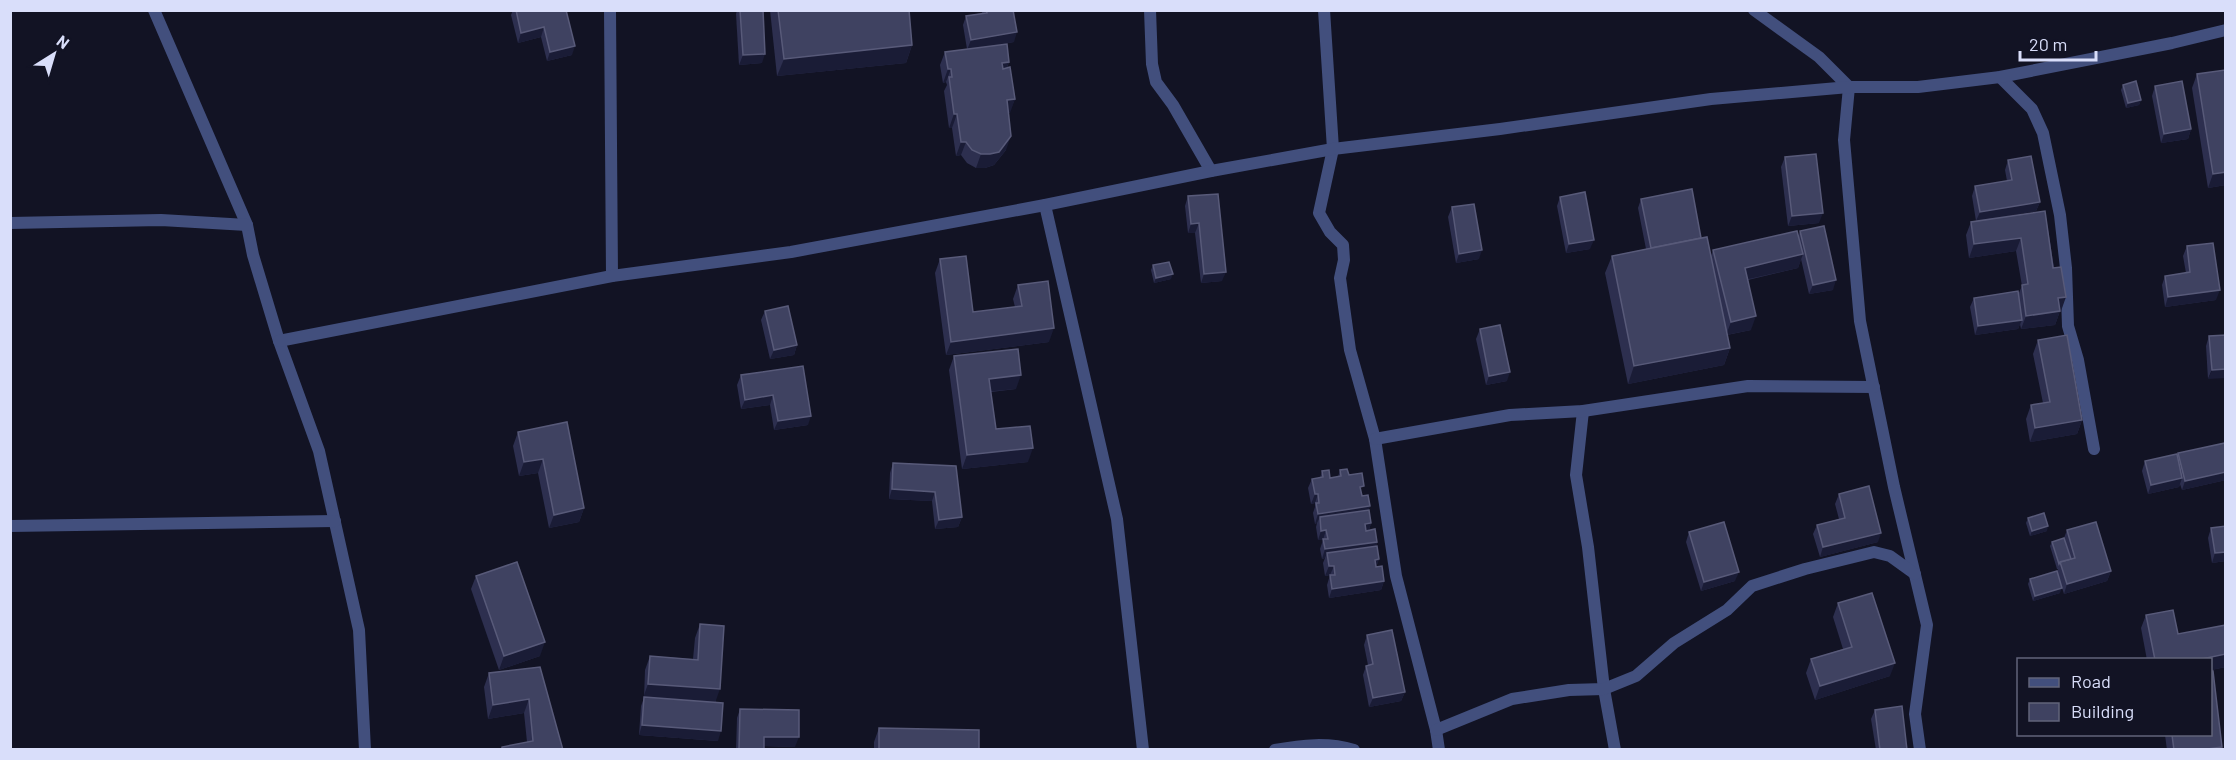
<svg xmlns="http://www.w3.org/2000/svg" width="2236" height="760" font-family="Barlow,sans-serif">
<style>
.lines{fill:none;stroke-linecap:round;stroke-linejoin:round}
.street{stroke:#424f7d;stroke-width:12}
.wall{fill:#2d2f4f}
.shaded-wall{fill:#1a1c36}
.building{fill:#3f4261;stroke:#585a79;stroke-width:1.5}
</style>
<rect width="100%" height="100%" fill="#121324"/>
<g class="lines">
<g class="street">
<polyline points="154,10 247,225 253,255 279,341 319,451 359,630 365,750"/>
<polyline points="610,10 612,276"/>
<polyline points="1150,10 1152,64 1156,82 1173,105 1211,171"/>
<polyline points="1324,10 1333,149 1319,213 1330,232 1343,245 1344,260 1340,278 1350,350 1375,439 1396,576 1436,730 1439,750"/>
<polyline points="1754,10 1819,57 1849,87 1844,140 1860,321 1894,487 1927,625 1915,714 1920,750"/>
<polyline points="2000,77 2032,109 2043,133 2060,215 2066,268 2068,326 2078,360 2094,449"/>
<polyline points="1045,205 1117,519 1143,750"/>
<polyline points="10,223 161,220 247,225"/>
<polyline points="279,341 612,276 791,252 1045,205 1211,171 1333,149 1500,129 1711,99 1849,87 1918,87 2000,77 2172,43 2226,30"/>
<polyline points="1583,411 1576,475 1588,547 1604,689 1615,750"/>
<polyline points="1375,439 1510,415 1583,411 1748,386 1874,387"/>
<polyline points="10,526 335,521"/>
<polyline points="1436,730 1512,699 1569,690 1604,689 1636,676 1674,643 1727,610 1752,586 1805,569 1874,552 1890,556 1915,574"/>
<path d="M1275,750c27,-5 53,-8 79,0"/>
</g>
</g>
<g class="wall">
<polygon points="513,10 566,10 572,55 547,61 541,37 518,43 511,15"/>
<polygon points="737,10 763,10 762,63 739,65 736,14"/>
<polygon points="770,10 909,10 912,45 906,63 777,76"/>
<polygon points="981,10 1013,10 1014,42 985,47 1009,62 1007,68 1015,99 1009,113 1006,150 994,165 985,168 976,168 967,163 961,155 956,156 952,128 949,128 944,91 947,85 946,82 943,83 940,65 945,52 967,49 963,25 966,16 982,13"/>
<polygon points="2197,74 2226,185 2208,188 2192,88"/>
<polygon points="2123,85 2141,100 2139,105 2126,108 2121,90"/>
<polygon points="2155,86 2191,129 2188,139 2161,143 2152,96"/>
<polygon points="1785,157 1819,223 1788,226 1781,167"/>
<polygon points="2008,160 2040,202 2036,211 1993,218 2045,211 2061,311 2060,311 2055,325 2021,329 2020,324 2018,329 1975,335 1970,307 1974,298 2018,295 2022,286 2016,251 1969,258 1966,235 1971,222 1976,221 1972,196 1975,186 2007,181 2005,170"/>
<polygon points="1188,196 1222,281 1201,283 1195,233 1188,233 1185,206"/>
<polygon points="1560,197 1590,249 1566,253 1557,206"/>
<polygon points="1641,199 1701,238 1711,256 1713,250 1798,237 1800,231 1833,290 1809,294 1801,259 1798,268 1748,280 1751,330 1727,335 1730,348 1724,365 1628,384 1605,273 1612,256 1646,249 1638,208"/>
<polygon points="1452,207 1479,259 1456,263 1448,217"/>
<polygon points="2187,246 2216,300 2165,307 2162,285 2165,276 2186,273 2183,256"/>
<polygon points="940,259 973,312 1015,307 1013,299 1018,285 1049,342 946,355 935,273"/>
<polygon points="1153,265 1171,279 1154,283 1151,270"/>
<polygon points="765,311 797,345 794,355 770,359 761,320"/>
<polygon points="1480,329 1507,381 1486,385 1476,339"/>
<polygon points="2226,335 2208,379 2206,346 2209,336"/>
<polygon points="2038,340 2082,420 2077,434 2030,442 2026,419 2031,405 2043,403 2033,354"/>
<polygon points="954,356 1016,389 991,392 996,429 1028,462 962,469 949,370"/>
<polygon points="803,366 808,425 774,430 770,405 741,409 737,385 741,375"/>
<polygon points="567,422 584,508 579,522 549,528 538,473 519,476 513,446 518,432"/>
<polygon points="2226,447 2226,480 2182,490 2180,484 2179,487 2148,494 2142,471 2145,461 2177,456 2178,453"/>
<polygon points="893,463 956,466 962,517 958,527 935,529 932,501 889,499 890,473"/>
<polygon points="1340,470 1349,475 1370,506 1368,510 1371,523 1369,530 1377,542 1376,546 1379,559 1376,567 1384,581 1381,590 1329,598 1327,585 1330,575 1325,576 1323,563 1325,558 1322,559 1320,549 1323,540 1318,540 1316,527 1317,523 1315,524 1313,513 1315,507 1315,503 1311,504 1308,488 1312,479 1320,478 1322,471 1330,478 1338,477"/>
<polygon points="1839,494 1878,542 1820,557 1813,534 1817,525 1839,519 1835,504"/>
<polygon points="2028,518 2047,531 2030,536 2026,523"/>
<polygon points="2226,526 2226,561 2212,563 2208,538 2211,528"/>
<polygon points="2067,530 2111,571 2107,581 2064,594 2057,572 2058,569 2057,569 2050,546 2052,542 2064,538"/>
<polygon points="1689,532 1735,581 1701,591 1686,542"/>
<polygon points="476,576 540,656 499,670 471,589"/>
<polygon points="2030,579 2060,593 2033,601 2028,584"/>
<polygon points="1838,603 1890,676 1815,700 1806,673 1811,659 1843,649 1833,617"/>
<polygon points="2146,615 2178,634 2226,625 2226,667 2211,670 2211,660 2147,660 2141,628"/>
<polygon points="700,624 716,703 718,741 639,735 641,706 644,698 645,670 650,656 693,659 695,638"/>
<polygon points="1367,635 1405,692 1401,701 1369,707 1363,675 1366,666 1368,665 1364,645"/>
<polygon points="540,667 563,750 501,750 502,747 527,742 524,713 488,719 484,687 489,673"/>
<polygon points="740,709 795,747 764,746 764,750 736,750 737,718"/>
<polygon points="1875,710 1907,750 1876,750 1871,719"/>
<polygon points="879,728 979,750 874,750 874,742"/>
<polygon points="2165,735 2211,735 2222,747 2221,750 2167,750"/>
</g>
<g class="shaded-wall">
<polygon points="544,27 541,37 518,43 521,33"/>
<polygon points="1017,32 1014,42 967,50 971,40"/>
<polygon points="912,45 906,63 777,76 784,59"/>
<polygon points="575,46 572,55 547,61 550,52"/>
<polygon points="765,54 762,63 739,65 743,55"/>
<polygon points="1009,62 1004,76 1002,63"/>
<polygon points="948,69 951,69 946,82 943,83"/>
<polygon points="1015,99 1010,113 1002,114 1007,100"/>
<polygon points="2141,100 2139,105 2126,108 2128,103"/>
<polygon points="954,114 957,114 952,128 949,128"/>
<polygon points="2191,129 2188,139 2161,143 2164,134"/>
<polygon points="1011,136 1006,150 994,165 985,168 976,168 981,154"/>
<polygon points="961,142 966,142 961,155 956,156"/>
<polygon points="2226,172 2226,185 2208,188 2213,174"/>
<polygon points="2040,202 2036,211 1976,221 1980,212"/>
<polygon points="1823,213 1819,223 1788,226 1792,216"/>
<polygon points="1199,223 1195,233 1188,233 1191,224"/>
<polygon points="2021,238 2016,251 1969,258 1974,244"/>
<polygon points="1594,240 1590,249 1566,253 1569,244"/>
<polygon points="1482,250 1479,259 1456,263 1459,254"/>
<polygon points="1803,254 1798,268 1740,281 1745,268"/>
<polygon points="1226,272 1222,281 1201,283 1204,274"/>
<polygon points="1173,274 1171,279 1154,283 1156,278"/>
<polygon points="1836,280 1833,290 1809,294 1813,285"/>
<polygon points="2220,290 2216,300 2165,307 2168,297"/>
<polygon points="2066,297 2061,311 2053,312 2058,298"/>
<polygon points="2060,311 2055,325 2021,329 2026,316"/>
<polygon points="1756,316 1751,330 1726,335 1731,322"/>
<polygon points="2022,320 2018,329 1975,335 1978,326"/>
<polygon points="1054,328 1049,342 946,355 951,342"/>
<polygon points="797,345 794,355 770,359 774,350"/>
<polygon points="1730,348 1724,365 1628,384 1634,366"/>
<polygon points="2226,369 2226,378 2208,379 2212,370"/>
<polygon points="1510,372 1507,381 1486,385 1489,376"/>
<polygon points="1021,375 1016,389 984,392 989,379"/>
<polygon points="773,395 770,405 741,409 745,400"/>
<polygon points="811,416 808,425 774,430 778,421"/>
<polygon points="2082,420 2077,434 2030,442 2035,428"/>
<polygon points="1033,448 1028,462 962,469 967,455"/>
<polygon points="543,459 538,473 519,476 524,462"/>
<polygon points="2226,472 2226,480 2182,490 2185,481"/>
<polygon points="2182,478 2179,487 2148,494 2151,485"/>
<polygon points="892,489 935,492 932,501 889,499"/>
<polygon points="1315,494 1318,494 1315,503 1311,504"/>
<polygon points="1370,506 1366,515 1320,517 1317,523 1315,524 1318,514"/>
<polygon points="584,508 579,522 549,528 554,515"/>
<polygon points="962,517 958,527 935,529 939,520"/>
<polygon points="1371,523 1368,533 1362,534 1365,524"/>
<polygon points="2048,526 2047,531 2030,536 2032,531"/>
<polygon points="1326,530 1323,540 1318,540 1321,531"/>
<polygon points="1881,533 1878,542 1820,557 1823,547"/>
<polygon points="1377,542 1374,551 1327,553 1325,558 1322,559 1325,549"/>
<polygon points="2226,552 2226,561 2212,563 2215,553"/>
<polygon points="1379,559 1376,568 1375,560"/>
<polygon points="1329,566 1334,566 1330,575 1325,576"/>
<polygon points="2111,571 2107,581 2064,594 2067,584"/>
<polygon points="1739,572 1735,581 1701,591 1704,582"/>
<polygon points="1384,581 1381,590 1329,598 1332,589"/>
<polygon points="2062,588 2060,593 2033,601 2035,596"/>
<polygon points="545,642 540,656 499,670 504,656"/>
<polygon points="2226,654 2226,667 2211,670 2211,660 2197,660"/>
<polygon points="1895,663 1890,676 1815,700 1820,686"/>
<polygon points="648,684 720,689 715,703 643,698"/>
<polygon points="1405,692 1401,701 1369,707 1373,698"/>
<polygon points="529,699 524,713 488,719 493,705"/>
<polygon points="642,725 721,731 718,741 639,735"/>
<polygon points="764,737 799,737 795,747 761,746"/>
<polygon points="2222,747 2221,750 2200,750"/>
</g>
<g class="building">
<polygon points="516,10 566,10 575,46 550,52 544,27 521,33"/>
<polygon points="740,10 763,10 765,54 743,55"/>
<polygon points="778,10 909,10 912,45 784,59"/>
<polygon points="986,10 1013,10 1017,32 971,40 966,16 987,13"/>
<polygon points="1007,44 1009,62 1002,63 1003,69 1010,67 1015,99 1007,100 1011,136 999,152 990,154 981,154 972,150 966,142 961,142 957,114 954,114 949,77 952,77 951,69 948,69 945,52"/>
<polygon points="2225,70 2226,172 2213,174 2197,74"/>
<polygon points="2136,81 2141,100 2128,103 2123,85"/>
<polygon points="2182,81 2191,129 2164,134 2155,86"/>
<polygon points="1816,154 1823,213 1792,216 1785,157"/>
<polygon points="2031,156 2040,202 1980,212 1975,186 2012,180 2008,160"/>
<polygon points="1692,189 1701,238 1651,248 1641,199"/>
<polygon points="1585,192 1594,240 1569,244 1560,197"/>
<polygon points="1218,194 1226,272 1204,274 1199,223 1191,224 1188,196"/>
<polygon points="1474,204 1482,250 1459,254 1452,207"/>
<polygon points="2045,211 2053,268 2061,267 2066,297 2058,298 2060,311 2026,316 2022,285 2028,284 2021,238 1974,244 1971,222"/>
<polygon points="1824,226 1836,280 1813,285 1800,231"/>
<polygon points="1797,231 1803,254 1745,268 1756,316 1731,322 1713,250"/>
<polygon points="1707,237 1730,348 1634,366 1612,256"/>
<polygon points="2213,243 2220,290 2168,297 2165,276 2190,272 2187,246"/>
<polygon points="966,256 973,312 1022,306 1018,285 1048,281 1054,328 951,342 940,259"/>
<polygon points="1169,262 1173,274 1156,278 1153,265"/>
<polygon points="2018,291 2022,320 1978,326 1974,298"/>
<polygon points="788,306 797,345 774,350 765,311"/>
<polygon points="1500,325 1510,372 1489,376 1480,329"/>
<polygon points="2067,335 2082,420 2035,428 2031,405 2050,402 2038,340"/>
<polygon points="2226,335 2226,369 2212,370 2209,336"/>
<polygon points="1018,349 1021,375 989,379 996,429 1030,426 1033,448 967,455 954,356"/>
<polygon points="803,366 811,416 778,421 773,395 745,400 741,375"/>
<polygon points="567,422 584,508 554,515 543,459 524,462 518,432"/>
<polygon points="2225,443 2226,447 2226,472 2185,481 2178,453"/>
<polygon points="2177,454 2182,478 2151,485 2145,461"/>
<polygon points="893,463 956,466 962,517 939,520 935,492 892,489"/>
<polygon points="1347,469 1349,475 1362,473 1364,486 1360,487 1362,496 1368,495 1370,506 1318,514 1316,503 1319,503 1318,494 1315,494 1312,479 1323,477 1322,471 1329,470 1330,478 1341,476 1340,470"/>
<polygon points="1869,486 1881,533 1823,547 1817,525 1845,518 1839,494"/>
<polygon points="1369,510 1371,523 1365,524 1366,531 1375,529 1377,542 1325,549 1323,539 1328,539 1326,530 1321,531 1320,517"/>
<polygon points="2044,513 2048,526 2032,531 2028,518"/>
<polygon points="1724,522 1739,572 1704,582 1689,532"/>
<polygon points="2096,522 2111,571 2067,584 2060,562 2075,558 2067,530"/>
<polygon points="2226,526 2226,552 2215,553 2211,528"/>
<polygon points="2064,538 2071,559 2060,562 2059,564 2052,542"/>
<polygon points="1377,546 1379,559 1375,560 1376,567 1382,566 1384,581 1332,589 1330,575 1335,575 1334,566 1329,566 1327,553"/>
<polygon points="517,562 545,642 504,656 476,576"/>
<polygon points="2057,571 2062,588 2035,596 2030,579"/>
<polygon points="1872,593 1895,663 1820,686 1811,659 1852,647 1838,603"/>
<polygon points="2173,610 2178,634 2226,625 2226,654 2197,660 2155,660 2146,615"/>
<polygon points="700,624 724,626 720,689 648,684 650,656 698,660"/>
<polygon points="1392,630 1405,692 1373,698 1366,666 1373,664 1367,635"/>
<polygon points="540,667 563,750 502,750 502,747 533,741 529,699 493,705 489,673"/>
<polygon points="2211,671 2213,671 2222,747 2200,750 2174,750 2172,735 2211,735"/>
<polygon points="644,697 723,703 721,731 642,725"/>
<polygon points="1902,706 1907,750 1880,750 1875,710"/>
<polygon points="740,709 799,710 799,737 764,737 764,750 739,750"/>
<polygon points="879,728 979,730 979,750 879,750"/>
</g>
<rect width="2236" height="760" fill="none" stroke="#d9defa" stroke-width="24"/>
<rect x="2017" y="658" width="195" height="78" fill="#121324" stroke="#62647a" stroke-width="1.5"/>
<rect x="2029" y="678" width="30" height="9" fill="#424f7d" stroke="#62647a" stroke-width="1.5"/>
<text x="2071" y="688" font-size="18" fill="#d9defa">Road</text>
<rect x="2029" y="703" width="30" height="18" fill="#3f4261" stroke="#62647a" stroke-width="1.5"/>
<text x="2071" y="718" font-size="18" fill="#d9defa">Building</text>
<g transform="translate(54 54) rotate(37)" stroke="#121324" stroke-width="4.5" paint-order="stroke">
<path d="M0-4.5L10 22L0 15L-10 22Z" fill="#d9defa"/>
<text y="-9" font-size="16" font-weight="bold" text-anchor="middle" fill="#d9defa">N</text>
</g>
<path d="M2020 51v9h76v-9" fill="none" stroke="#d9defa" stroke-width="3"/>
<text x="2029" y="51" font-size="18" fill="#d9defa" stroke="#121324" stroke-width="4.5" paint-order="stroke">20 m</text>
</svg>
